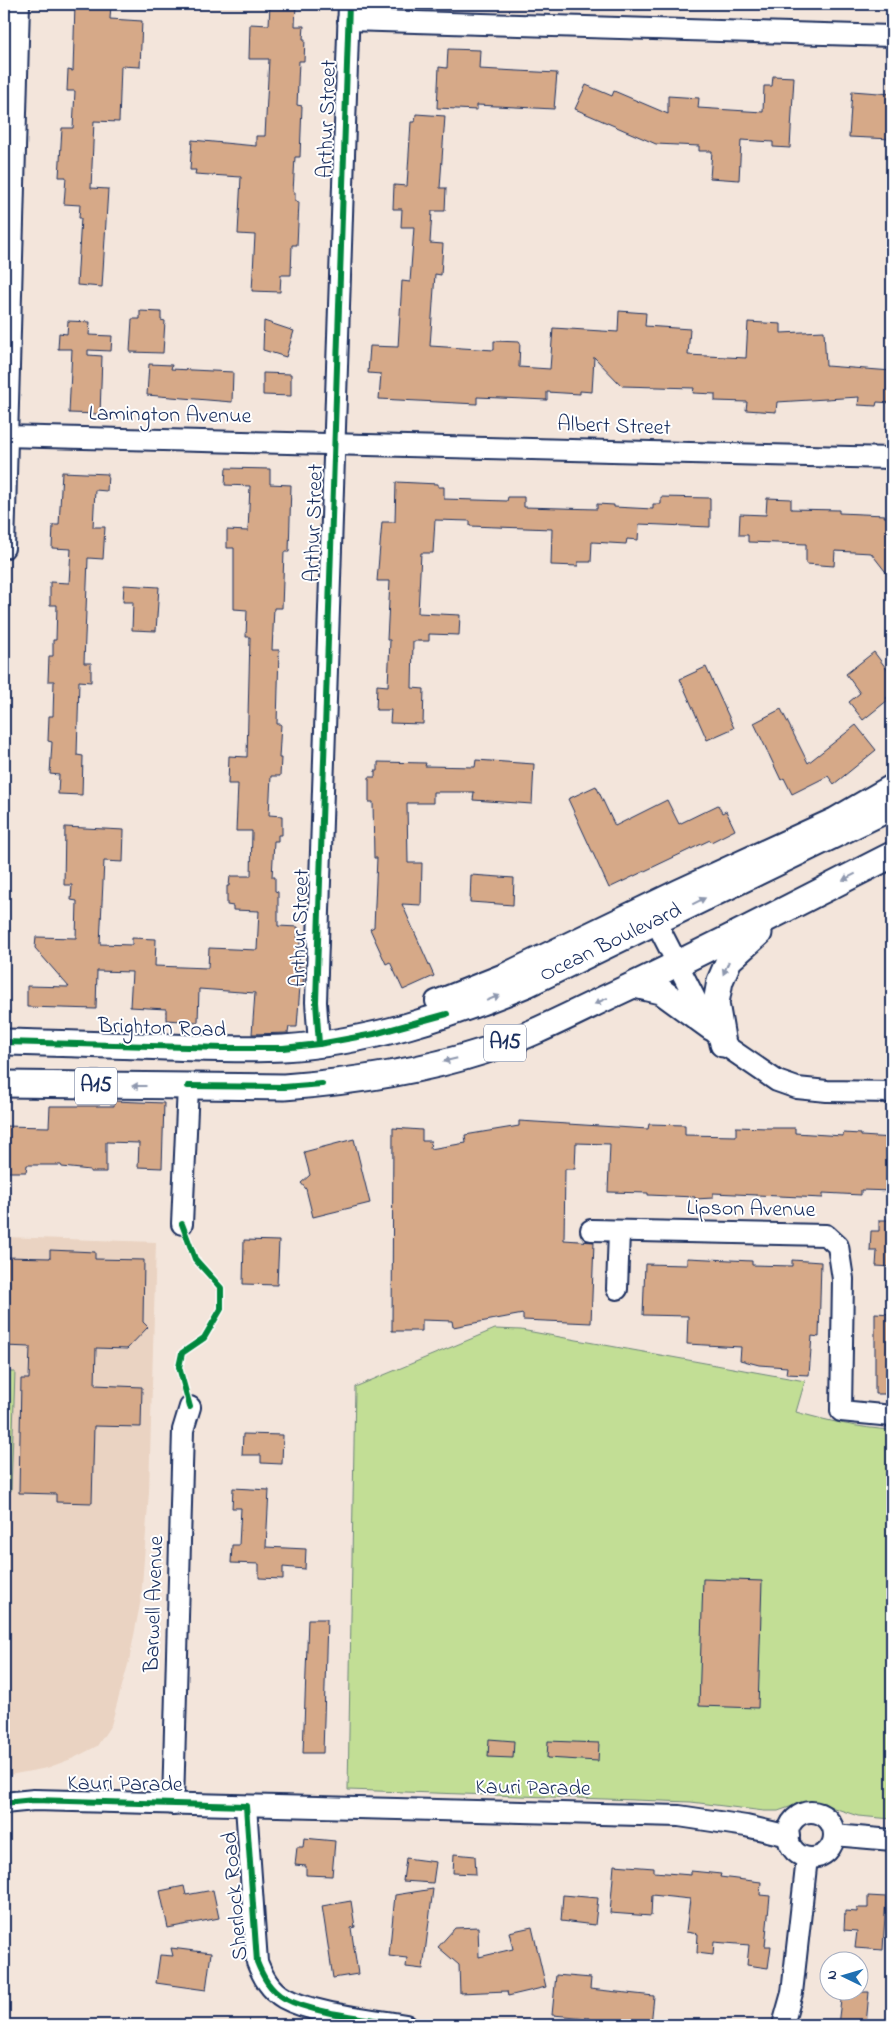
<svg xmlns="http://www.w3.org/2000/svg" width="896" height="2029" font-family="'Indie Flower',sans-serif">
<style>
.built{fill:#ead3c2}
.green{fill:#c2de95;stroke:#6e867a}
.building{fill:#d6a988;stroke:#1b2f5e}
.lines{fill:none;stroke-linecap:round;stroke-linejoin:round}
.minor-casing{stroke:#1b2f5e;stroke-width:24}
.major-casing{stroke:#1b2f5e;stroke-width:29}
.minor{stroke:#fff;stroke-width:20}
.major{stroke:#fff;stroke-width:25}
.rail{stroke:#1b2f5e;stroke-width:4;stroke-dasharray:8 4;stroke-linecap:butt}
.cycleway-casing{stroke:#fff;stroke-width:9}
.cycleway{stroke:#00873e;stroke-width:6}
.oneway{fill:#8d97ae}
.labels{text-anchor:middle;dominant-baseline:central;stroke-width:4;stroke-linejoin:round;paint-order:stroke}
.shield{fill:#fff;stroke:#5f6d8e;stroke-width:1}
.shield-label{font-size:21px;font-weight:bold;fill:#1b2f5e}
.street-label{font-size:22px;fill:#1b2f5e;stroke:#fff}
</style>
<rect width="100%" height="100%" fill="#f3e5db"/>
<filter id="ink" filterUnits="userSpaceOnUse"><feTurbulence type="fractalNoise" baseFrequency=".02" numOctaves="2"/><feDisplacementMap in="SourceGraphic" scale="10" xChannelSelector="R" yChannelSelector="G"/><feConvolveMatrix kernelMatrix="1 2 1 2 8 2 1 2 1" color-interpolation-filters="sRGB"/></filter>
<g filter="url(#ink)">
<polygon class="built" points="4,1237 156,1242 149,1492 141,1599 129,1661 111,1725 97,1746 74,1758 47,1768 4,1776"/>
<g class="green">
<path d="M495,1329l26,1 284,51 -9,31c32,9 63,16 96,18v389l-34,-3 -45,-15 -9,1 -26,9h-14l-73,-9 -343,-12 7,-403z"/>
<polygon points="4,1372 15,1372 11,1491 4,1491"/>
</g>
<g class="building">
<polygon points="75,4 111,4 110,19 142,21 140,67 121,66 119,122 94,121 91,188 108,189 102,287 77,285 81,218 79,218 80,205 64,204 66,177 59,177 62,128 73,128 75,91 67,91 68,70 73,71"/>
<polygon points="270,4 296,4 295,26 304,26 303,39 305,39 304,61 299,61 297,105 302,106 300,157 295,157 293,192 295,192 295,201 299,202 297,245 292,245 291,275 281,275 280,292 252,291 255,235 238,234 241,177 195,174 196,170 190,170 192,140 256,146 256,136 265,136 269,59 249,59 250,24 269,25"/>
<polygon points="448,49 480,50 479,69 557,73 554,109 477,105 477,110 437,108 439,67 447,68"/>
<polygon points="773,76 794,77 790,148 773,147 773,142 741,140 739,180 710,178 712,151 699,151 699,146 656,144 575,109 586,85 612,96 614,91 668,114 668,96 699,98 698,108 763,112 764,86 772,86"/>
<polygon points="852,91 892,94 892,139 849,137"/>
<polygon points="416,114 445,116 440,188 446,188 445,211 432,211 430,243 443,244 441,275 435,274 430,346 494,350 494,341 520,342 519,367 550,369 553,328 618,332 619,311 646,313 645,326 690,329 688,355 746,358 748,322 781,324 781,333 824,331 826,366 892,371 892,403 877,402 876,406 858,405 859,397 777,402 776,412 746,410 747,402 715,401 715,394 693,393 694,388 622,386 594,357 592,392 580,391 580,394 547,392 547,400 477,397 477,404 379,399 381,374 368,373 370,346 398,347 402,281 410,282 414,227 401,227 402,209 393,209 394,185 407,186 411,122 415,122"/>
<polygon points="140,311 161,312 161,320 165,321 163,353 130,352 132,319 140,319"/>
<polygon points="68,321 90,322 89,335 112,336 111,351 88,350 88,355 102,356 100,414 69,413 72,349 58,349 59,333 67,334"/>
<polygon points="264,321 294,331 286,357 263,350"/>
<polygon points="149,364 172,365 171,369 233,372 232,402 147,395"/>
<polygon points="263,373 291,374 291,396 263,395"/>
<polygon points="226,468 270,469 270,484 291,485 289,552 284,552 282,608 274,608 272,650 279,650 277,724 281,724 279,758 281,758 280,776 271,776 269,815 282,816 282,835 278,835 278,841 274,841 272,877 275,877 275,891 278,892 278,926 298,927 297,941 300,941 299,967 304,967 303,986 300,986 297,1027 289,1027 288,1033 252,1034 255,993 199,989 198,1022 166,1020 166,1009 130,1007 132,972 97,971 96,1009 27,1007 27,986 69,987 35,948 36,937 76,938 77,901 71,900 72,885 64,885 65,827 124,830 123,862 104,861 100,944 132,945 132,938 156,939 155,966 208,968 209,948 257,950 259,911 233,910 233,906 227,905 227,886 229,886 230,876 251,876 252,831 236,831 238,784 228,784 229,756 247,757 250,637 246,637 247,610 234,609 234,548 227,548 227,530 248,531 250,486 225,485"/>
<polygon points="62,472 108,474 107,491 95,490 93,527 105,527 103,559 88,558 84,663 91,663 91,682 79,681 77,755 83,756 82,795 58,794 59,775 50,774 52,742 48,741 49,716 53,716 54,681 48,681 49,656 53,656 53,640 56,640 57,605 50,605 50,582 69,583 71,549 52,548 53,525 59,525"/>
<polygon points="396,482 438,484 438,487 444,487 444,499 507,501 508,497 524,497 524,507 597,509 597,504 614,505 614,507 653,509 653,504 661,504 661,497 710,498 710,527 639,524 638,540 627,539 626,544 592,542 591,562 578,562 578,566 551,565 552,529 470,526 470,521 435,520 433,553 421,553 418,613 460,615 459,635 429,634 429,641 413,641 412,688 424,689 423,724 390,723 391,710 376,710 377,685 388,686 390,640 387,640 390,581 377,581 382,522 395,522"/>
<polygon points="767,498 791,499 791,509 839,510 839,513 885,515 884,517 892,517 892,580 871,553 835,551 834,566 806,564 806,544 748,542 748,535 739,535 740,514 766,515"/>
<polygon points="124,585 159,587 156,631 132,630 133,602 123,602"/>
<polygon points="874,652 892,676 892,693 886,698 888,700 863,720 849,702 860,693 846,674"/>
<polygon points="706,667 734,728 707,740 680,679"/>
<polygon points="781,709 808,763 856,725 876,750 834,784 828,776 792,794 784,778 781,780 754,723"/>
<polygon points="476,760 534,764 532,804 473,800 474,792 433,792 433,803 407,803 408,863 422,863 421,905 402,904 434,976 403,990 390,962 386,964 370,929 374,927 377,858 374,858 373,802 369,802 369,777 375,777 375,771 378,771 378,762 426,763 425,766 475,767"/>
<polygon points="596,786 615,826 667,800 679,824 718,805 722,813 726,811 735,830 711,842 710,840 609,888 568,799"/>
<polygon points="471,875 514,878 513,905 470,902"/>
<polygon points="114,1101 164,1103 162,1168 138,1167 139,1143 106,1142 106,1172 90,1172 90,1170 62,1167 61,1165 27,1165 26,1172 4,1172 4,1126 49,1127 50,1106 114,1106"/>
<polygon points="519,1121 648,1129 649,1124 685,1125 685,1135 736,1136 736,1127 767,1128 795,1128 795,1133 843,1136 843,1133 861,1134 861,1136 892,1138 892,1191 861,1190 861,1195 823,1193 823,1198 713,1193 713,1198 695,1199 695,1197 648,1195 648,1193 608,1192 610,1144 576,1143 575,1169 565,1169 564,1240 594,1242 591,1323 523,1320 523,1314 453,1327 452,1321 422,1320 422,1331 392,1331 393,1128 422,1130 422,1141 431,1141 430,1149 466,1143 465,1135 519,1126"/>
<polygon points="354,1139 370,1203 313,1217 306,1189 301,1183 310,1175 304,1152"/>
<polygon points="879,1220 892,1220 892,1267 876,1266 877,1251 870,1251 871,1231 879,1231"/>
<polygon points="244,1240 279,1241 277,1285 243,1284"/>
<polygon points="50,1250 95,1252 95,1259 144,1260 143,1322 148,1327 127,1349 96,1348 95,1385 142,1387 141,1427 94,1426 92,1503 56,1502 56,1494 19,1493 21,1379 29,1379 30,1347 4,1346 4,1257 50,1258"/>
<polygon points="687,1258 752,1261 752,1265 792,1266 792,1260 821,1262 819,1337 812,1336 809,1375 786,1374 787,1367 759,1365 740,1360 741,1347 687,1344 688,1316 643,1315 645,1264 687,1265"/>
<polygon points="875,1313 892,1314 892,1394 875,1394"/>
<polygon points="243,1434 283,1435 282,1464 261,1463 261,1455 242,1455"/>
<polygon points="233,1488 269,1490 266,1547 306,1549 305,1569 283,1567 283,1579 259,1578 259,1564 231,1563 232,1545 239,1545 241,1508 232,1508"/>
<polygon points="703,1579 762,1581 758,1708 699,1706"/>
<polygon points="308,1619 327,1619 323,1753 303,1753"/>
<polygon points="489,1739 514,1741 513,1758 488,1757"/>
<polygon points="548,1741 599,1743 598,1761 547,1758"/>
<polygon points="304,1838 335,1841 332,1876 306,1875 306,1866 295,1865 297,1847 303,1847"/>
<polygon points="454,1854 475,1856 476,1874 453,1873"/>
<polygon points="406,1858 436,1862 433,1883 403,1881"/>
<polygon points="614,1865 654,1868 654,1872 691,1875 691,1871 721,1874 720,1877 761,1882 760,1895 770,1896 765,1946 771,1946 768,1968 747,1965 749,1945 714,1942 713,1955 697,1953 698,1934 686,1932 690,1899 652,1895 651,1916 610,1913"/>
<polygon points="184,1886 186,1895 213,1890 219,1918 168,1928 160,1891"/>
<polygon points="433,1889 423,1969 406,1967 407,1958 389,1956 395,1895"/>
<polygon points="563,1895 598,1898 595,1925 561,1921"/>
<polygon points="868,1896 886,1897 883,1950 855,1948 857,1931 844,1930 845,1911 857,1912 857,1908 868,1908"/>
<polygon points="351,1901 355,1927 351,1928 358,1974 333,1978 322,1906"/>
<polygon points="478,1927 479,1957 513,1949 509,1932 532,1927 546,1987 508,1996 507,1991 460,1993 459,1965 438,1947 455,1928"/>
<polygon points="171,1948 211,1953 206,1990 156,1983 160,1955 173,1956"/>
<polygon points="556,1975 591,1978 590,1989 654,1996 651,2025 620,2025 590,2022 590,2018 552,2015"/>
<polygon points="842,1992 869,1992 866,2025 838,2025"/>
</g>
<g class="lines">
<g class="minor-casing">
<g id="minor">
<polyline points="348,20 892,36"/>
<polyline points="4,436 892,458"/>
<polyline points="4,548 19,4"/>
<polyline points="656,922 703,1014 723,1044 777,1081 797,1088 827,1091 892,1092"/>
<polyline points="436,1001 504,974 678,890 835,818 892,785"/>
<polyline points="319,1044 316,1002 349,4"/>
<polyline points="182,1224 188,1086"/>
<polyline points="591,1230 826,1235 838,1246 843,1279 841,1411 892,1416"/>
<polyline points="617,1289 619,1231"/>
<polyline points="4,1803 34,1800 679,1816 746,1826 789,1836"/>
<polyline points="173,1804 183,1430 190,1407"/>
<path d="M246,1806l11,156c6,15 13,28 27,36 29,16 88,21 122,27"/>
<circle cx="811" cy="1835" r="23"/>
<polyline points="834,1835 892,1840"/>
<polyline points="783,2025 792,1993 807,1858"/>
</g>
</g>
<g class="major-casing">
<g id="major">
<polyline points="635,985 661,991 712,1028"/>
<path id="s1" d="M4,1042c54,1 108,3 162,5 39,1 78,3 117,1 84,-5 167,-32 244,-64l365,-177"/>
<polyline points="723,1044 716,1003 720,981 729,960 759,933"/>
<path d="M4,1084l280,3c67,-5 135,-15 200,-36 44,-14 86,-36 128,-56 95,-44 187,-93 280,-140"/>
</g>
</g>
<use href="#minor" class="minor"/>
<use href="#major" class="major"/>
<polyline class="rail" points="4,2023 15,2025"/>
<g class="cycleway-casing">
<g id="cycleway">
<polyline points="4,1042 224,1048 283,1048 319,1044 374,1034 447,1014"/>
<polyline points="319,1044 316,1002 349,4"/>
<polyline points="188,1086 284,1087 322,1084"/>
<polyline points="182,1224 195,1259 221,1288 221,1309 204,1338 182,1353 179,1367 190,1407"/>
<path d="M4,1803l30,-3 212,6 11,156c6,15 13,28 27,36 29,16 88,21 122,27"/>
</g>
</g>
<use href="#cycleway" class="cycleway"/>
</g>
<defs><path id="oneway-solid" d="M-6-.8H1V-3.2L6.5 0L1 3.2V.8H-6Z" transform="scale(1.25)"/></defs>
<g class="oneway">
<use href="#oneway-solid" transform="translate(849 877) rotate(153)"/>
<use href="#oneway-solid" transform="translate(699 901) rotate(-26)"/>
<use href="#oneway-solid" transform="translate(726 968) rotate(114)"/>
<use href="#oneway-solid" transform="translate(493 998) rotate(-22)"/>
<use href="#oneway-solid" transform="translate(601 1001) rotate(155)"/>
<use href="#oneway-solid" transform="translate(450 1060) rotate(166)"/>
<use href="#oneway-solid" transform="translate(139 1086) rotate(-180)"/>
</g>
</g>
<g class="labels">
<g class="shield">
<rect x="484" y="1024.5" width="42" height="37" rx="4"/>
<rect x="75" y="1067.5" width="42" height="37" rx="4"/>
</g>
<g class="shield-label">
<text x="505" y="1043">A15</text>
<text x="96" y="1086">A15</text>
</g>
<g class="street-label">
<text transform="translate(328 119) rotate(-88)">Arthur Street</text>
<text transform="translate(170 416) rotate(1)">Lamington Avenue</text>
<text transform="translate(614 427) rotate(2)">Albert Street</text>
<text transform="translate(315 523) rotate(-88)">Arthur Street</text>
<text transform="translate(301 928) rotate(-88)">Arthur Street</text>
<text stroke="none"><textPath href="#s1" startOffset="626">Ocean Boulevard</textPath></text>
<text transform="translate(162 1029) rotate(2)">Brighton Road</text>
<text transform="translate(751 1210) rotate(1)">Lipson Avenue</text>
<text transform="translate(155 1604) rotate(-88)">Barwell Avenue</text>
<text transform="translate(125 1785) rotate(1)">Kauri Parade</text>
<text transform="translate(533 1789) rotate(1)">Kauri Parade</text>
<text transform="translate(236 1896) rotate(-95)">Sherlock Road</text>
</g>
</g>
<rect width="896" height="2029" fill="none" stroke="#fff" stroke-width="20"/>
<rect x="10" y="10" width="876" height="2009" fill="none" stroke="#1b2f5e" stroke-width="2" filter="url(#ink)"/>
<g transform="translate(844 1976) rotate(275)"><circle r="24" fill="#ffffff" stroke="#a4acbf"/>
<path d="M0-4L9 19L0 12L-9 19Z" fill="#1f6fb2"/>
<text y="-8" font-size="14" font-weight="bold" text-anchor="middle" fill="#1b2f5e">N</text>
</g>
</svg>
